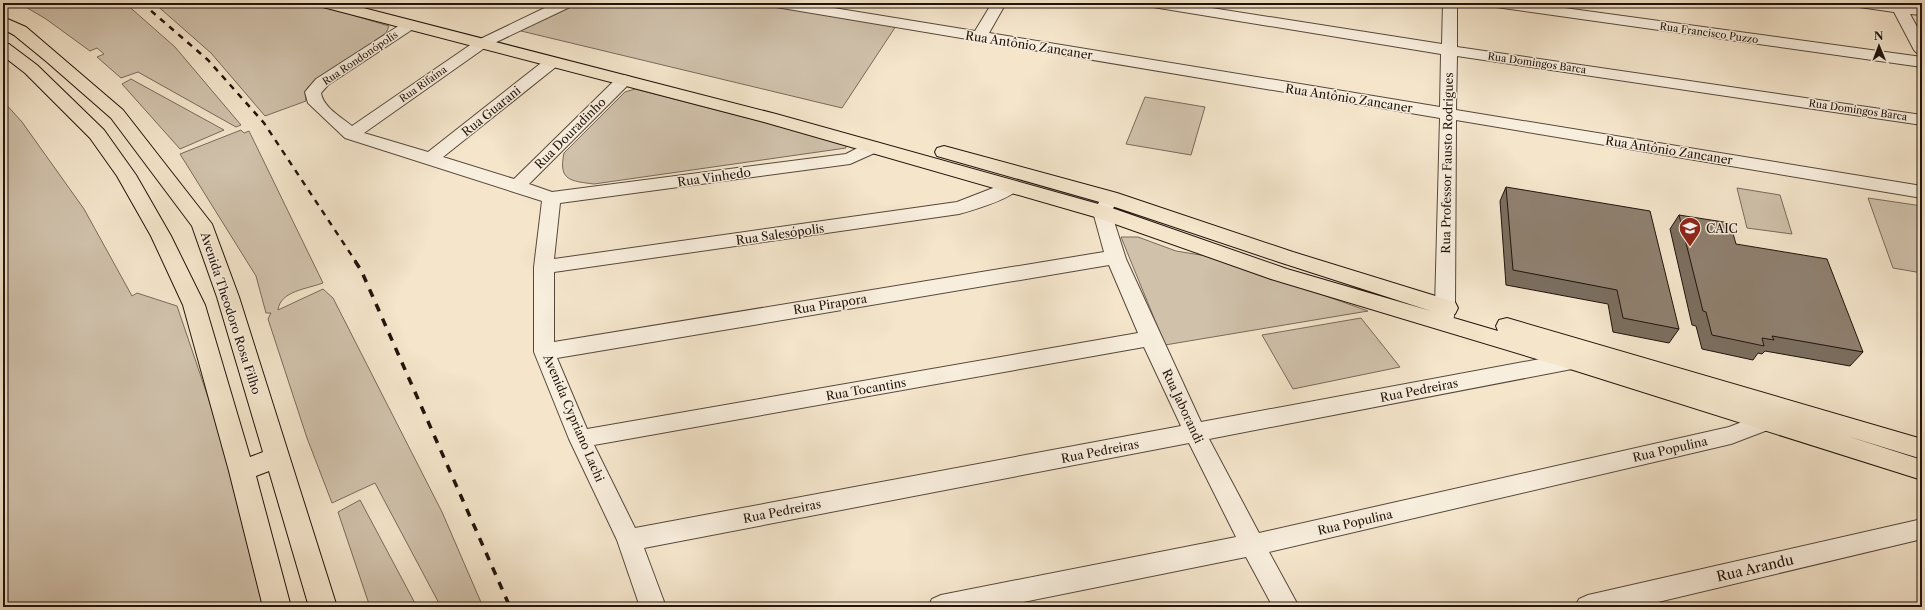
<svg xmlns="http://www.w3.org/2000/svg" width="1925" height="610" font-family="'Libre Caslon Text',serif">
<style>
.green{fill:#d0c1ab;stroke:#786a5c}
.lines{fill:none;stroke-linecap:round;stroke-linejoin:round}
.minor-casing{stroke:#56483c;stroke-width:2}
.major-casing{stroke:#21130c;stroke-width:2}
.minor{fill:#f8eedd;fill-rule:evenodd}
.major{fill:#f4e5cb;fill-rule:evenodd}
.rail-far1{stroke:#21130c;stroke-width:2.5;stroke-dasharray:6 6;stroke-linecap:butt}
.rail{stroke:#21130c;stroke-width:3.5;stroke-dasharray:8 8;stroke-linecap:butt}
.wall{fill:#7b6e5f;stroke:#21130c}
.building{fill:#8f806f;stroke:#21130c}
.labels{text-anchor:middle;dominant-baseline:central;stroke-width:3;stroke-linejoin:round;paint-order:stroke}
.far-street-label{font-size:10px;fill:#21130c;stroke:#f8eedd}
.street-label{font-size:12px;fill:#21130c;stroke:#f8eedd}
.poi-label{font-size:12px;fill:#21130c;stroke:#f8eedd;text-anchor:start}
.near-street-label{font-size:14px;fill:#21130c;stroke:#f8eedd}
</style>
<rect width="100%" height="100%" fill="#f4e5cb"/>
<filter id="stains"><feTurbulence type="fractalNoise" baseFrequency=".005" numOctaves="4"/><feColorMatrix values="0 0 0 0 .2 0 0 0 0 .09 0 0 0 0 .02 0 0 0 .5 -.17"/></filter>
<radialGradient id="worn" r=".72"><stop offset=".6" stop-color="#630" stop-opacity="0"/><stop offset="1" stop-color="#630" stop-opacity=".3"/></radialGradient>
<g class="green">
<polygon points="19,3 125,3 175,47 241,125 236,127 138,72 121,78 97,57 104,54 97,48 90,51 46,19"/>
<polygon points="154,3 312,3 389,26 386,33 308,87 305,94 306,101 265,116 211,53"/>
<polygon points="574,3 751,3 896,26 842,108 521,31 525,26"/>
<polygon points="131,79 224,130 180,149 122,84"/>
<path d="M635,89l202,52 9,3v4l-252,36c-23,-3 -36,-3 -30,-31l61,-61z"/>
<polygon points="1145,97 1205,107 1191,155 1126,144"/>
<polygon points="3,101 22,122 84,209 132,296 137,293 177,306 247,512 264,607 3,607"/>
<path d="M241,130l3,3 5,-2 74,152c-16,6 -43,8 -45,27l45,-21 10,9 109,214 41,95h-42l-66,-124 -43,20 -25,-65 -39,-119 3,-6h-5l-10,-37 -76,-122z"/>
<polygon points="1737,188 1780,195 1792,234 1747,228"/>
<polygon points="1868,198 1922,206 1922,273 1893,268"/>
<polygon points="1121,237 1138,237 1176,251 1219,258 1368,311 1165,345"/>
<polygon points="1361,318 1400,367 1293,389 1262,335"/>
<polygon points="360,500 417,607 370,607 338,512"/>
</g>
<g class="lines">
<g class="minor-casing">
<g id="minor">
<path d="M555,3h19l-2,3 -86,41 -122,86 64,19 117,-92 6,-2 6,2 2,3 -2,3 -114,91 71,22 104,-102 6,-2 6,2 2,3 -2,3 -101,101 23,8 294,-38 21,-11 6,-1 6,1 3,4 -3,4 -29,13 -290,39 -6,56 403,-57 54,-21 6,2 3,4c-8,12 -47,23 -61,27l-405,58v70l550,-90 -11,-40 11,-18 6,-2 6,2 3,4 -8,14 15,47 75,163 371,-69 7,2 4,6 -4,6 -7,2 -363,70 50,94 470,-106 36,-14 8,3 3,6 -3,6 -42,16 -462,108 30,55h-26l-27,-50 -247,50h-71l4,-8 9,-4 295,-58 -47,-94 -545,105 22,59h-26l-23,-67 -48,-101 -35,-87v-85l8,-66 -197,-63 -37,-35 -3,-11 11,-13 87,-56h10l2,3 -2,3 -85,56 -7,8c2,14 20,24 31,33l124,-85zM1109,265l29,68 -551,96 -30,-71zM1144,347l37,79 -546,102 -41,-83z"/>
<polygon points="769,3 803,3 975,31 992,3 1006,3 989,33 1440,107 1441,54 1153,7 1148,6 1146,3 1180,3 1442,44 1443,3 1457,3 1457,47 1922,115 1922,125 1457,56 1456,110 1922,186 1922,198 1456,120 1455,308 1453,323 1450,328 1443,330 1436,328 1433,323 1435,308 1440,118 776,7 771,6"/>
<polygon points="1489,3 1528,3 1922,57 1922,67 1496,7 1491,6"/>
<polygon points="1852,3 1904,3 1922,7 1922,15 1910,14 1922,36 1922,55 1917,53 1914,50 1894,12 1859,7 1854,6"/>
<polygon points="1922,519 1922,539 1637,607 1575,607 1579,599 1588,595"/>
</g>
</g>
<g class="major-casing">
<g id="major">
<polygon points="317,3 344,3 776,114 1109,207 1287,269 1431,311 1279,262 1103,203 937,156 935,152 937,148 944,146 1117,193 1293,252 1455,302 1458,308 1455,314 1447,316 1498,331 1496,326 1499,320 1507,318 1922,439 1922,459 1847,436 1922,460 1922,480 1570,369 1271,279 1095,217 764,122 319,6"/>
<polygon points="3,17 26,27 123,110 212,224 239,297 337,607 309,607 269,471 256,476 291,607 263,607 229,471 183,305 151,236 117,176 90,138 25,73 3,56 3,43 9,44 37,65 104,130 136,175 171,236 205,305 250,457 263,452 217,297 192,226 111,118 47,62 14,35 3,29"/>
</g>
</g>
<use href="#minor" class="minor"/>
<use href="#major" class="major"/>
<polyline class="rail-far1" points="142,3 208,60 264,123 356,262"/>
<polyline class="rail" points="355,261 361,270 510,607"/>
</g>
<g class="wall">
<polygon points="1506,187 1679,329 1669,343 1613,332 1608,304 1506,285 1500,201"/>
<polygon points="1679,215 1736,244 1863,352 1850,366 1765,351 1762,354 1758,353 1753,360 1702,349 1696,326 1692,325 1670,229"/>
</g>
<g class="building">
<polygon points="1506,187 1650,211 1679,329 1623,318 1617,290 1513,270"/>
<polygon points="1679,215 1730,223 1736,244 1827,259 1863,352 1772,336 1774,340 1762,338 1764,346 1712,335 1706,312 1703,311"/>
</g>
<defs>
<g id="school-pin" transform="scale(1.15)"><path d="M0 17L-7.5 6A9.5 9.5 0 1 1 7.5 6Z" fill="#8f2418" stroke="#f8eedd"/><path d="M0-5L7-2L0 1L-7-2ZM-4 1L0 2.5L4 1V4Q0 6-4 4Z" fill="#fff"/></g>
</defs>
<g fill-rule="evenodd">
<use href="#school-pin" x="1690" y="228"/>
</g>
<g class="labels">
<g class="far-street-label">
<text transform="translate(1709 33) rotate(8)">Rua Francisco Puzzo</text>
<text transform="translate(360 58) rotate(-34)">Rua Rondonópolis</text>
<text transform="translate(1537 63) rotate(8)">Rua Domingos Barca</text>
<text transform="translate(423 84) rotate(-35)">Rua Rifaína</text>
<text transform="translate(1858 110) rotate(8)">Rua Domingos Barca</text>
</g>
<g class="street-label">
<text transform="translate(1029 45) rotate(9)">Rua Antônio Zancaner</text>
<text transform="translate(1349 98) rotate(9)">Rua Antônio Zancaner</text>
<text transform="translate(491 111) rotate(-39)">Rua Guarani</text>
<text transform="translate(570 133) rotate(-45)">Rua Douradinho</text>
<text transform="translate(1669 150) rotate(9)">Rua Antônio Zancaner</text>
<text transform="translate(1447 163) rotate(-89)">Rua Professor Fausto Rodrigues</text>
<text transform="translate(714 177) rotate(-8)">Rua Vinhedo</text>
<text transform="translate(780 234) rotate(-8)">Rua Salesópolis</text>
<text transform="translate(830 304) rotate(-9)">Rua Pirapora</text>
<text transform="translate(231 313) rotate(72)">Avenida Theodoro Rosa Filho</text>
<text transform="translate(866 389) rotate(-10)">Rua Tocantins</text>
<text transform="translate(1419 390) rotate(-11)">Rua Pedreiras</text>
<text transform="translate(1183 406) rotate(65)">Rua Jaborandi</text>
<text transform="translate(574 418) rotate(67)">Avenida Cypriano Lachi</text>
<text transform="translate(1670 449) rotate(-13)">Rua Populina</text>
<text transform="translate(1100 451) rotate(-11)">Rua Pedreiras</text>
<text transform="translate(782 511) rotate(-11)">Rua Pedreiras</text>
<text transform="translate(1355 522) rotate(-13)">Rua Populina</text>
</g>
<g class="poi-label">
<text x="1706" y="228">CAIC</text>
</g>
<g class="near-street-label">
<text transform="translate(1755 568) rotate(-13)">Rua Arandu</text>
</g>
</g>
<rect width="1925" height="610" fill="none" stroke="#f4e5cb" stroke-width="16"/>
<rect x="4" y="4" width="1917" height="602" fill="none" stroke="#21130c" stroke-width="2"/>
<rect x="8" y="8" width="1909" height="594" fill="none" stroke="#21130c"/>
<g transform="translate(1879 46) rotate(359)" stroke="#f8eedd" stroke-width="3" paint-order="stroke">
<path d="M0-3L7 15L0 10L-7 15Z" fill="#21130c"/>
<text y="-6" font-size="11" font-weight="bold" text-anchor="middle" fill="#21130c">N</text>
</g>
<rect width="100%" height="100%" filter="url(#stains)"/>
<rect width="100%" height="100%" fill="url(#worn)"/>
</svg>
